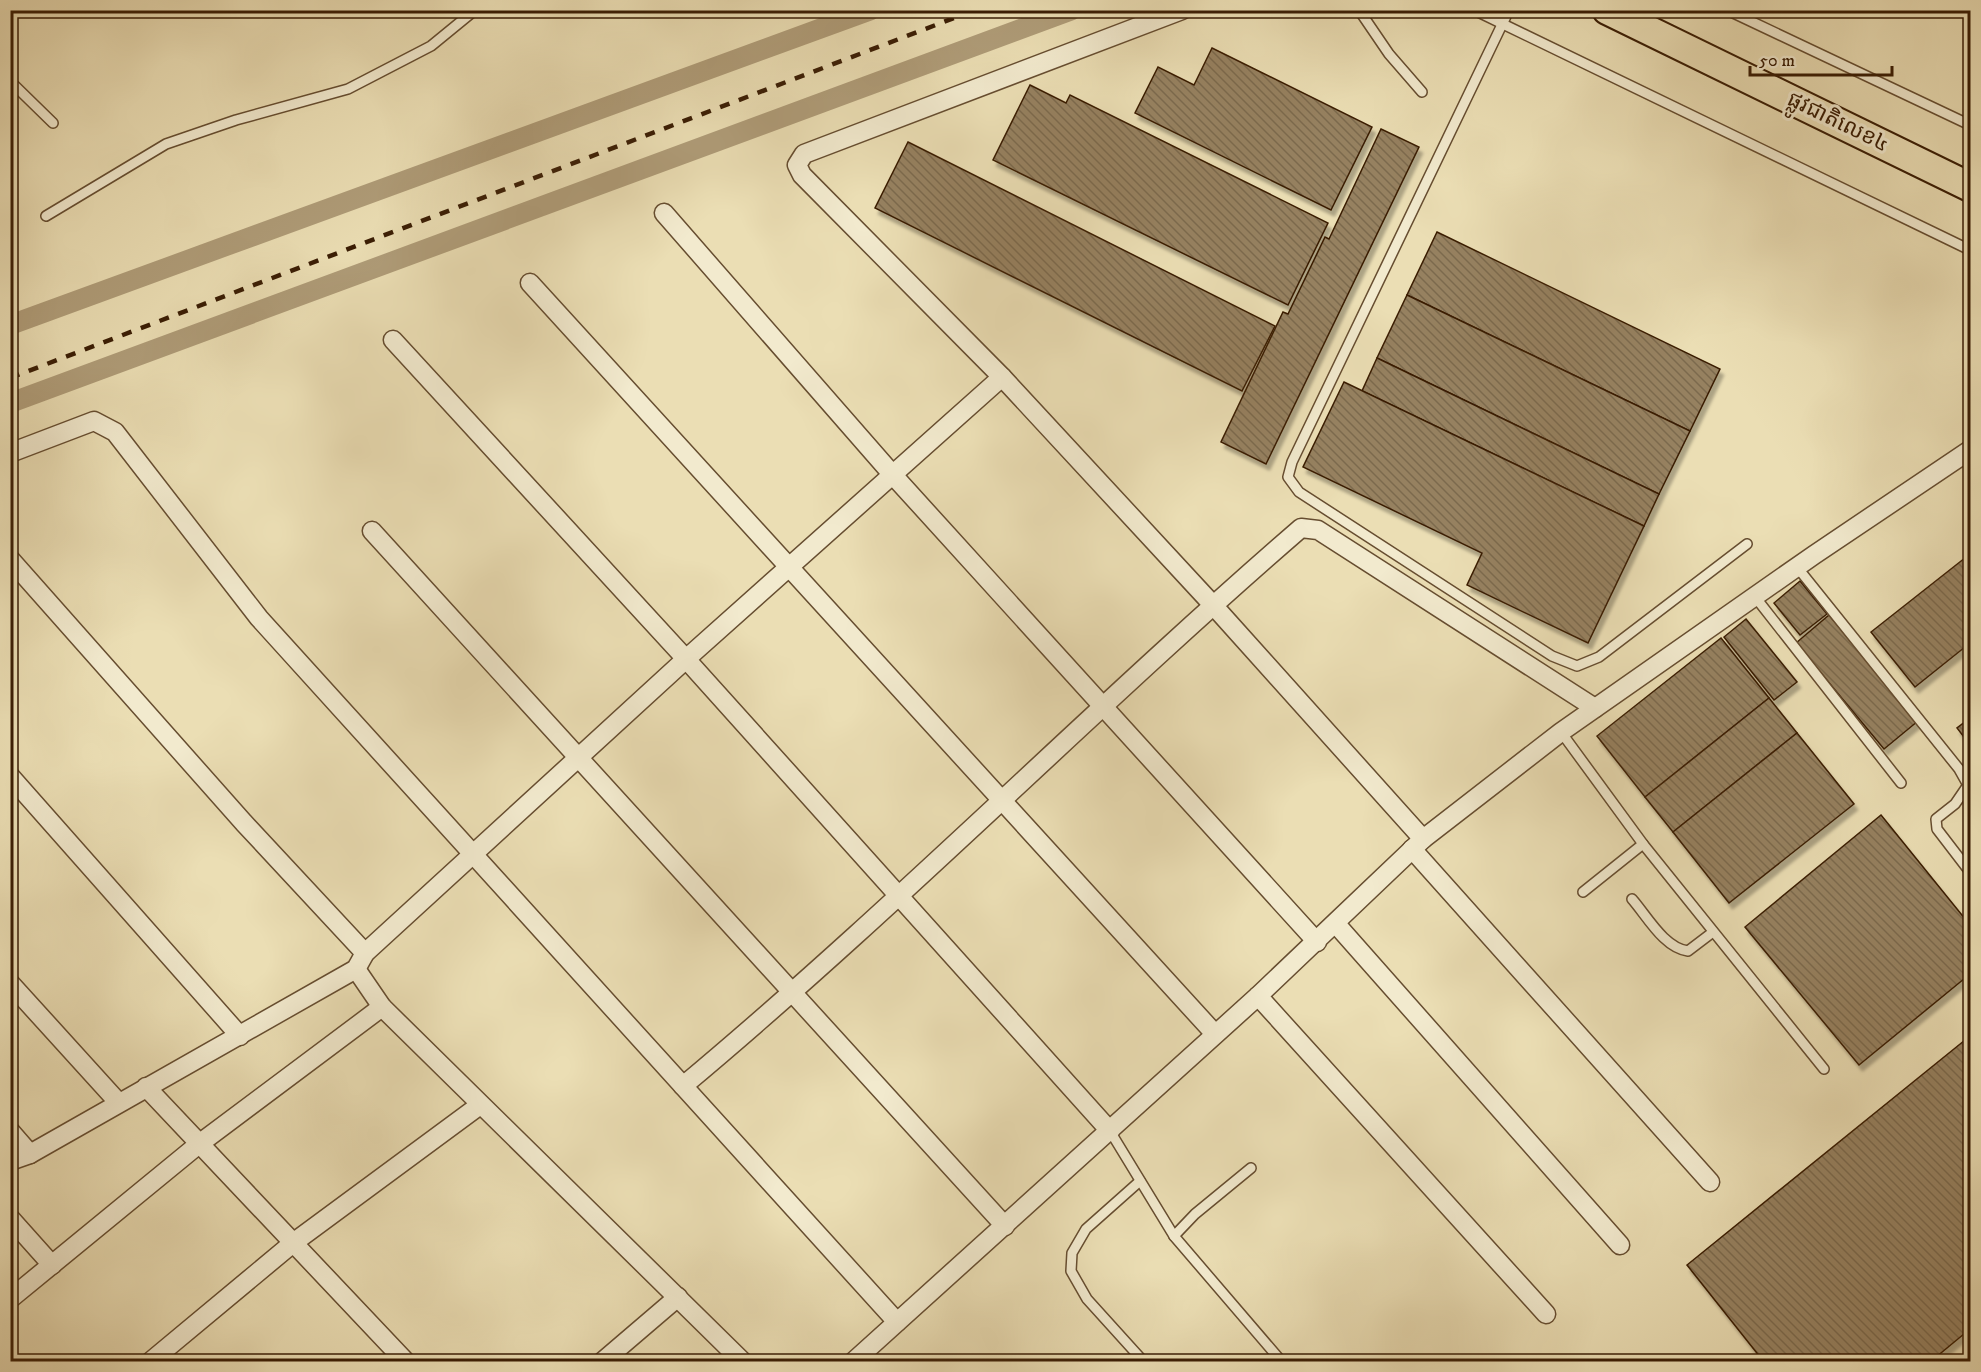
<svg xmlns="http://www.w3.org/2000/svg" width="1981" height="1372" font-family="'IM FELL DW Pica','Noto Sans Khmer',serif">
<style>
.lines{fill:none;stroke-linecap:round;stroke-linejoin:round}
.canal{stroke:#af9c78;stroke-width:20}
.building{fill:url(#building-back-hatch);stroke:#3a1d04;stroke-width:1.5;filter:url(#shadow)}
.service-casing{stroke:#664d30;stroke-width:12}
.minor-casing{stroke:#664d30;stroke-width:21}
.trunk-casing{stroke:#3a1d04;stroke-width:32}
.service{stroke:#f2eace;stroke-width:9}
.minor{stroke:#f2eace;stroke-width:18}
.trunk{stroke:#ebdeb4;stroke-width:28}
.rail{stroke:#3a1d04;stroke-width:4.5;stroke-dasharray:10 10;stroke-linecap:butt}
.labels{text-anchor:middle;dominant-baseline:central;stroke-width:6;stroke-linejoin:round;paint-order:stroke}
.street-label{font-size:22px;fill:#3a1d04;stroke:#f2eace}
</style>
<defs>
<pattern id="building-back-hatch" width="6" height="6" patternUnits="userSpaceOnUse" patternTransform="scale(1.5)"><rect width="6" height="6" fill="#968160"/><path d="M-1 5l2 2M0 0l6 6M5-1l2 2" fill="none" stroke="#7b694d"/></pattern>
<filter id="shadow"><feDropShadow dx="3.5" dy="6" stdDeviation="1.5" flood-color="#0004"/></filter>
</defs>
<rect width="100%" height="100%" fill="#ebdeb4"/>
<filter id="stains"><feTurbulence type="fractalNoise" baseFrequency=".00333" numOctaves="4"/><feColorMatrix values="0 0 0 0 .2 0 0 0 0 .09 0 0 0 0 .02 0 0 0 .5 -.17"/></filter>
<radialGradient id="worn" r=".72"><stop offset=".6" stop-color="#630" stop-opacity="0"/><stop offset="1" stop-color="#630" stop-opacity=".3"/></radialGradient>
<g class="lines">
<g class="canal">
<polyline points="10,325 871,10"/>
<polyline points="10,403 1072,10"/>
</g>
</g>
<g class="building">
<polygon points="1212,48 1372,127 1331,210 1135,113 1158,67 1194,85"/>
<polygon points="1030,85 1066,103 1070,95 1328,223 1288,305 993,160"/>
<polygon points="1381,129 1419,147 1266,464 1221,442 1283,312 1288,314 1325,237 1329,239"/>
<polygon points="908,142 1275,326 1242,391 875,208"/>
<polygon points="1437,232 1720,369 1690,431 1407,295"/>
<polygon points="1407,295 1690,431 1659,494 1377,358"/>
<polygon points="1377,358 1659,494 1644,526 1362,391"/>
<polygon points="1344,382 1644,526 1588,643 1467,585 1482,553 1303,467"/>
<polygon points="1970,554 1970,643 1915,687 1871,632"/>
<polygon points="1800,581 1827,614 1800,635 1774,603"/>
<polygon points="1829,615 1918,721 1884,749 1796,643"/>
<polygon points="1746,619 1797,682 1774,700 1724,637"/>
<polygon points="1721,638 1769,698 1645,797 1597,736"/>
<polygon points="1769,698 1797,733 1673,832 1645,797"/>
<polygon points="1970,718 1970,745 1957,728"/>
<polygon points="1797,733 1854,804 1729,903 1673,832"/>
<polygon points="1881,815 1970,925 1970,974 1859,1065 1745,927"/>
<polygon points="1970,1036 1970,1329 1930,1362 1764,1362 1687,1265"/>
</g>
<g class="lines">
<g class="service-casing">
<g id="service">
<polyline points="1359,10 1389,54 1422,92"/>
<polyline points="1474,10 1970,250"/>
<polyline points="1509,10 1292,462 1288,477 1299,492 1552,656 1577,666 1599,657 1747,544"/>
<polyline points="1727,10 1970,125"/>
<polyline points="10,81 53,123"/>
<polyline points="46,216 166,144 236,120 348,89 431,46 475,10"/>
<polyline points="1797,567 1959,769 1968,785 1955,804 1936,819 1937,829 1970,872"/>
<polyline points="1756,598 1901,783"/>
<polyline points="1561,732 1643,844 1824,1069"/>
<polyline points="1583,892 1643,844"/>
<path d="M1632,899c15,17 32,49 56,52l25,-19"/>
<polyline points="1110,1131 1174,1236 1282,1362"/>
<polyline points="1140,1181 1086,1229 1072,1253 1071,1271 1087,1299 1144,1362"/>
<polyline points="1174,1236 1195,1214 1251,1168"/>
</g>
</g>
<g class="minor-casing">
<g id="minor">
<polyline points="1182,10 804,154 797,165 802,175 1002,377 1213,605 1423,839"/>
<polyline points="664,213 892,474 1317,942"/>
<polyline points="530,283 1215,1034"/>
<polyline points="393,340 686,659 1110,1131"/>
<polyline points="10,453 94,421 115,432 259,618 897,1322"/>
<polyline points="372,531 1005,1226"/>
<polyline points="10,559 244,823 365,953"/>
<polyline points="10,776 240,1036"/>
<polyline points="1412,849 1710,1182"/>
<polyline points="1336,924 1620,1245"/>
<polyline points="356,969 382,1007 743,1362"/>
<polyline points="10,983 118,1102"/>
<polyline points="1258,996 1546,1314"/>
<path d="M683,1086c213,-178 408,-376 618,-558l17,2 277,178"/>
<polyline points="146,1087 406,1362"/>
<polyline points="10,1131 30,1154"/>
<polyline points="10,1161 30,1154 356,969 365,953 686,659 1002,377"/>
<polyline points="10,1218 52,1265"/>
<polyline points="10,1299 199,1144 382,1007"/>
<polyline points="150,1362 293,1243 480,1105"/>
<polyline points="602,1362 678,1297"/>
<polyline points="853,1362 1258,996 1423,839 1561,732 1814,555 1970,450"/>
</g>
</g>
<g class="trunk-casing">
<polyline id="trunk" points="1607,10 1970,187"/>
</g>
<use href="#service" class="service"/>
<use href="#minor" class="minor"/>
<use href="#trunk" class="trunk"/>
<polyline class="rail" points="10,378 975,10"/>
</g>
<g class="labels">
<g class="street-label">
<text transform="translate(1838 122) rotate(26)">ផ្លូវជាតិលេខ៤</text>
</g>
</g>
<rect width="1981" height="1372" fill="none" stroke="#ebdeb4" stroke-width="36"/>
<rect x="12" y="12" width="1957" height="1348" fill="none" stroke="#3a1d04" stroke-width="3"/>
<rect x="18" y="18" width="1945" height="1336" fill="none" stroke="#3a1d04" stroke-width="1.5"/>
<path d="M1750 66v9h142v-9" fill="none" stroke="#3a1d04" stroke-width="3"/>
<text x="1759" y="66" font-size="18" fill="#3a1d04" stroke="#f2eace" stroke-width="4.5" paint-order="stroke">50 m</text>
<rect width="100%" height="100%" filter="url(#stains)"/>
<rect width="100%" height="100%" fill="url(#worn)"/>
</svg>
